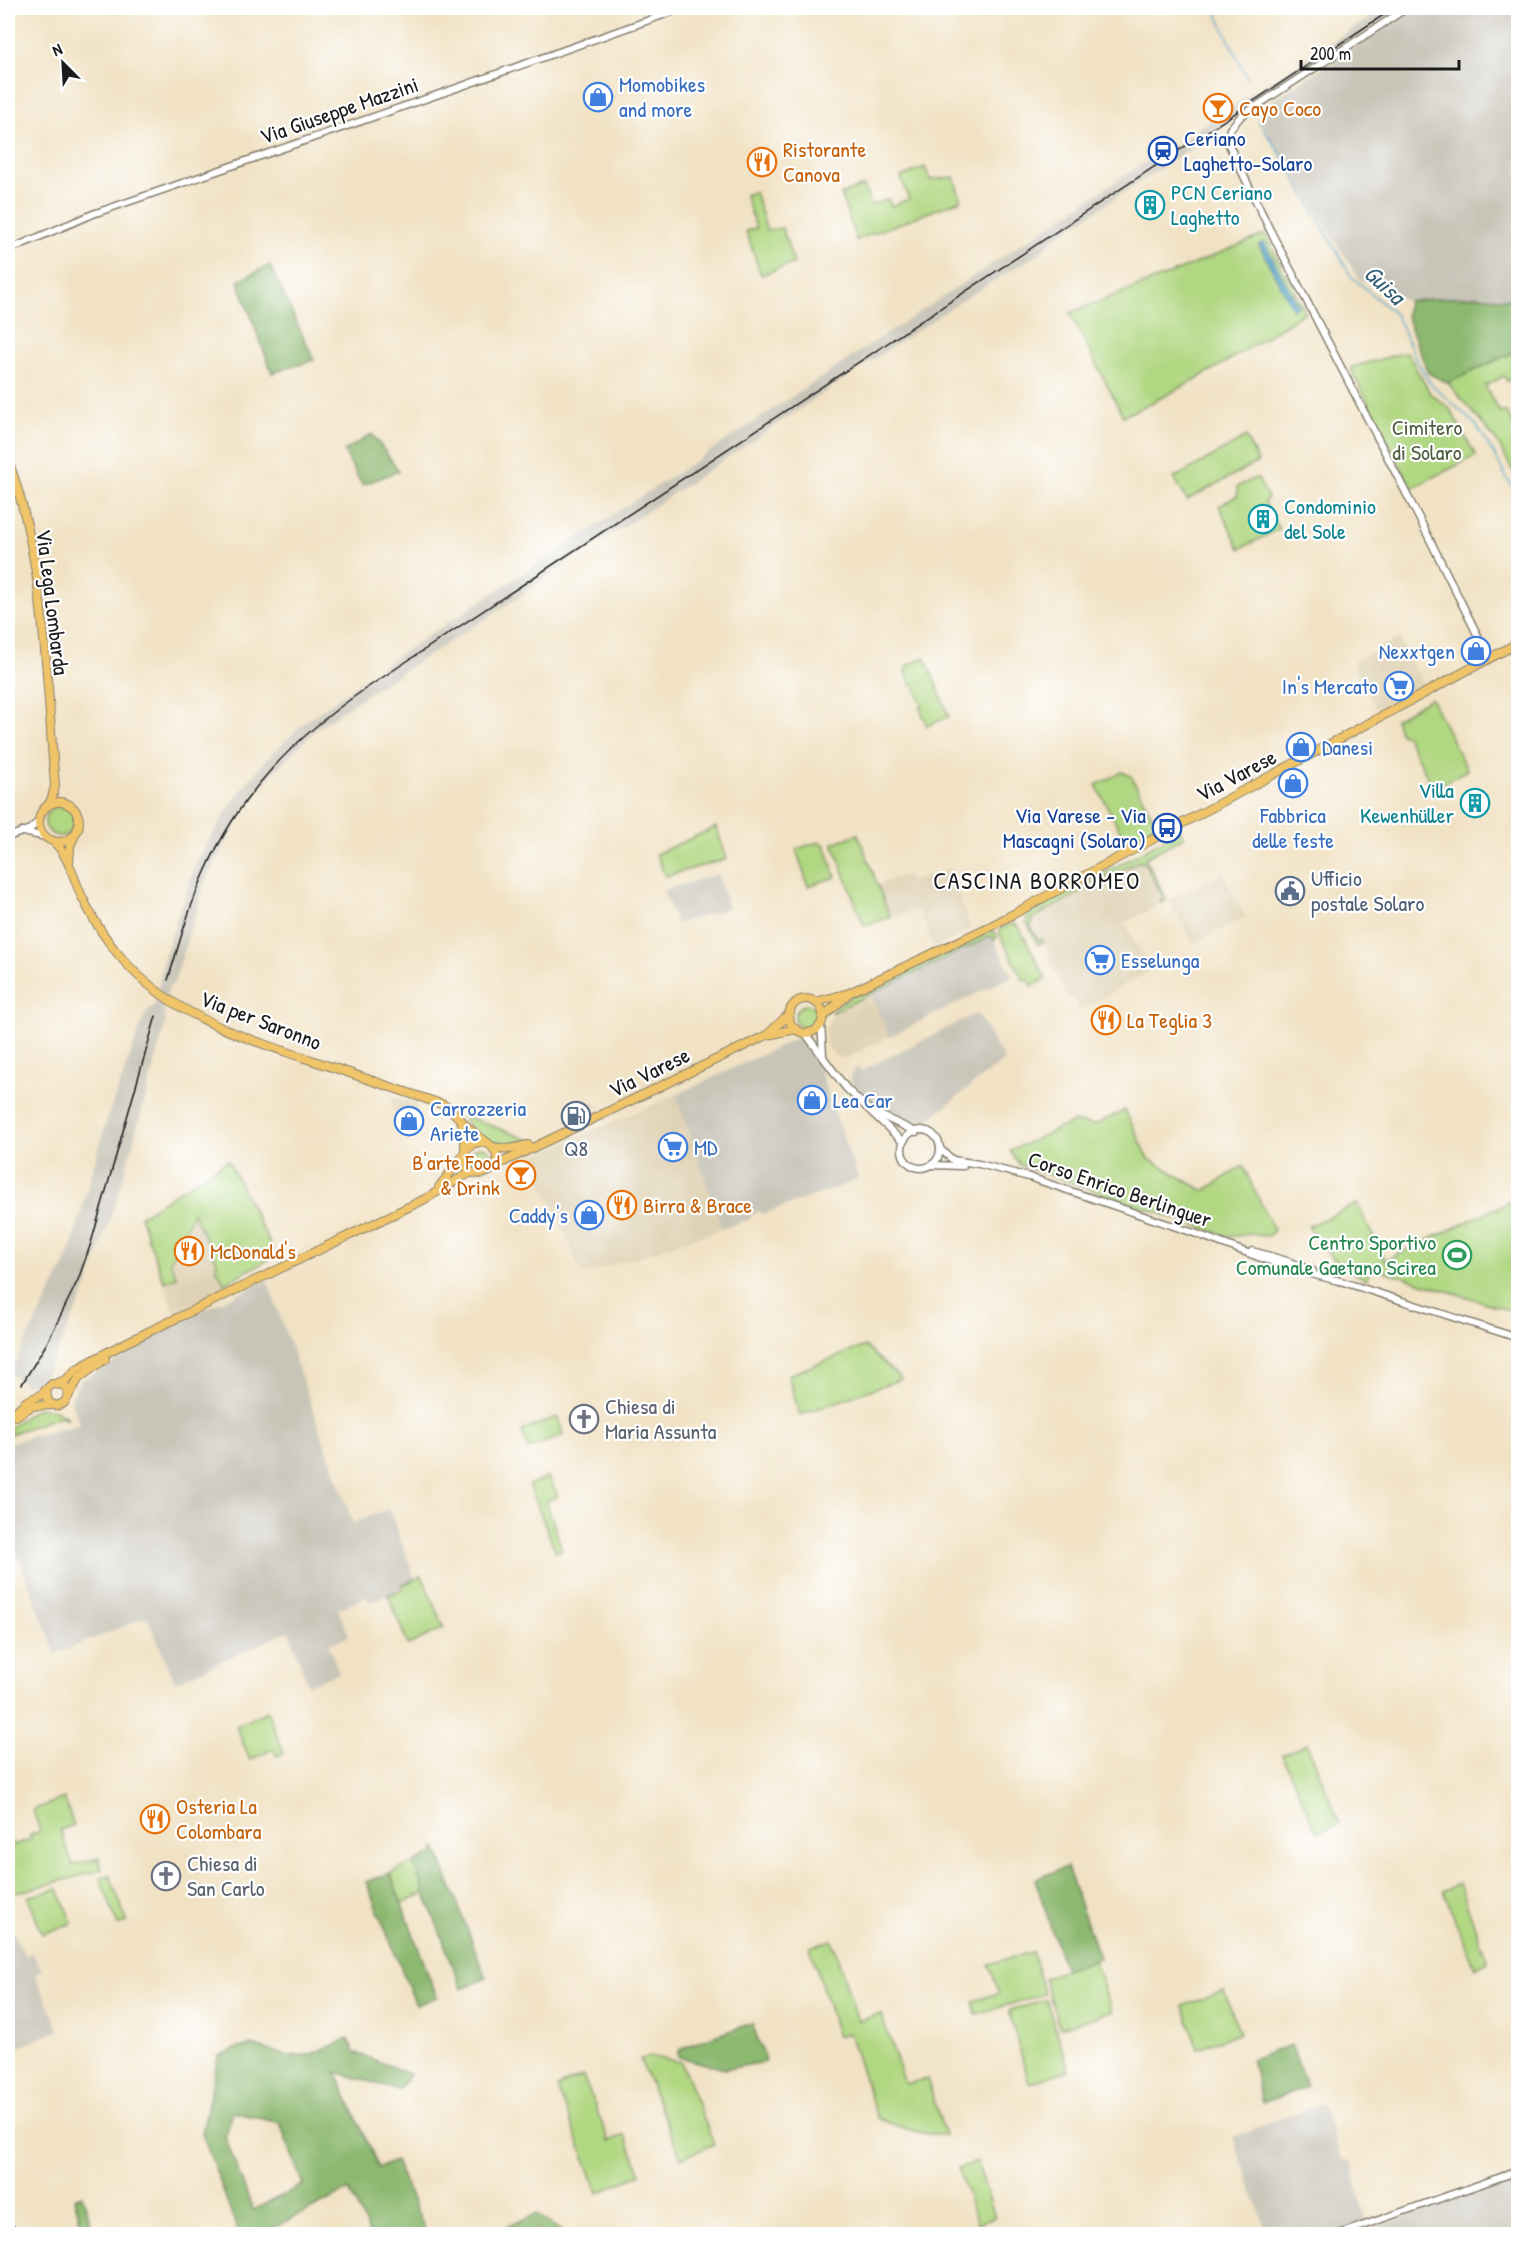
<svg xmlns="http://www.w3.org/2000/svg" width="1526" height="2242" font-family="'Patrick Hand',sans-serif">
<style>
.built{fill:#dfd2b4}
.industrial{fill:#c8c4b8}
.green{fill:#b0d781;stroke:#667a4e;stroke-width:1.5}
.forest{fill:#8cb86f;stroke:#546a46;stroke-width:1.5;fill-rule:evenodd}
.water{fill:#4ea3ca;stroke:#356073;stroke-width:1.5}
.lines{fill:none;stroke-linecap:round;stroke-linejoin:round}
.stream{stroke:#4ea3ca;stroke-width:1.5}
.minor-casing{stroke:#867f70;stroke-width:9}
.major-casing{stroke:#867f70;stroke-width:10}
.minor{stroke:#fff;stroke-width:6}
.major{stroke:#f0c469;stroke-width:8}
.rail{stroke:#1c1c1c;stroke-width:1.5}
.labels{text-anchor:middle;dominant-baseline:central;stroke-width:4.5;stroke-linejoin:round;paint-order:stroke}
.shop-label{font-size:22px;fill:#366cbe;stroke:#fff;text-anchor:start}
.food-label{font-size:22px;fill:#c56008;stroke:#fff;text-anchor:start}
.street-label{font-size:22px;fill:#1c1c1c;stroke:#fff}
.transit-label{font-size:22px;fill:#164399;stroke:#fff;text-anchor:start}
.culture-label{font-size:22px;fill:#0d838f;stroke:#fff;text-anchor:start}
.park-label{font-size:22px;fill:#505d3f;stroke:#fff}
.service-label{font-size:22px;fill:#4e5e75;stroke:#fff;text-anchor:start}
.leisure-label{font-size:22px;fill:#27864d;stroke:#fff;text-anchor:end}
.worship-label{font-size:22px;fill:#5b616d;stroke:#fff;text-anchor:start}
.water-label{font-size:24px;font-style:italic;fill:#356073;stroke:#fff}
.neighbourhood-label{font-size:24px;letter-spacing:1.5px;fill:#1c1c1c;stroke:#fff}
</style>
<rect width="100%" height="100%" fill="#fff"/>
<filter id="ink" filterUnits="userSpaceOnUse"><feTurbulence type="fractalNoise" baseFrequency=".0167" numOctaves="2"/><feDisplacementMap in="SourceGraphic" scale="12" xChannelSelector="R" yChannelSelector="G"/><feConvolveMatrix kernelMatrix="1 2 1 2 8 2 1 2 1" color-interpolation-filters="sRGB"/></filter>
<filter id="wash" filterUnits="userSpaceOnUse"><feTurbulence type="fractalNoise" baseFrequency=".008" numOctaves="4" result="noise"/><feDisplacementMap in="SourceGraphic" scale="24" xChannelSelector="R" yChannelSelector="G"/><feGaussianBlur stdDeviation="1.35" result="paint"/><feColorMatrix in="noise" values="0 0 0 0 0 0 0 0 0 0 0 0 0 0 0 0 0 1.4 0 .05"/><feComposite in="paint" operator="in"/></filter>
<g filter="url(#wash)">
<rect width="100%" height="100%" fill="#f1e2c4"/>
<g class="built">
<polygon points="1399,638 1423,683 1376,709 1352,663"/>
<polygon points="1139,860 1144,862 1163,898 1160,900 1161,903 1125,923 1151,970 1080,1011 1073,998 1069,999 1047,957 1050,955 1042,939 1038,940 1029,924 1031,919 1099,882 1101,886 1104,884 1103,880"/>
<polygon points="950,868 971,930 934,948 918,909 890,919 878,885 908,874 911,881"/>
<polygon points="1223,873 1246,917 1193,944 1169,900"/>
<polygon points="871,995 889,1037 843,1059 834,1055 826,1044 825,1029 832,1015"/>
<polygon points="676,1095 722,1229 583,1275 531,1157"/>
<polygon points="391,1096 415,1104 418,1125 397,1129"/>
<polygon points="586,1097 601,1107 566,1124 569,1106"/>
<polygon points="193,1213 217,1263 216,1267 227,1289 175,1315 164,1282 177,1276 170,1262"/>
</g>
<g class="industrial">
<polygon points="1385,8 1401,8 1195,143 1196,145 1056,237 1038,254 964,299 481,622 373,690 319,727 276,769 248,803 206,879 174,983 169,986 163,1007 166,1022 121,1186 86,1290 46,1374 39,1383 26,1385 13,1376 11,1371 69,1256 106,1122 145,1015 155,1004 164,958 197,861 233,801 266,760 305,722 394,658 718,446 1156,155 1159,158 1211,120"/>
<polygon points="1415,8 1518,8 1518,297 1507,299 1476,296 1408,301 1359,279 1263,125 1257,110"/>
<polygon points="718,874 728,908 677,924 663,890"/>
<polygon points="992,936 1012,976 889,1037 871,995"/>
<polygon points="977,1013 1004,1060 928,1120 902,1121 872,1104 851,1082 850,1075 857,1067 861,1071"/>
<polygon points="797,1038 817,1063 858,1178 850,1183 763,1214 759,1211 751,1215 750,1219 722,1229 676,1095"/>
<polygon points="267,1280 353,1523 389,1509 415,1579 402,1585 404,1589 370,1602 366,1597 338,1609 349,1636 329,1644 339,1673 308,1685 289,1631 175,1682 147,1617 56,1654 8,1531 8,1443 80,1424 71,1402 74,1392 81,1380 128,1355 145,1338"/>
<polygon points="8,1922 25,1956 32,1953 43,1970 35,1974 59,2030 8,2052"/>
<polygon points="1322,2103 1342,2160 1351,2162 1368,2230 1518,2174 1518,2234 1271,2234 1267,2232 1233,2137"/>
</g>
<g class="green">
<polygon points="925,167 930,180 954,177 961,200 856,240 841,194 864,186 871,205 888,199 891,206 909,199 901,177"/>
<polygon points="755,191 767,231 782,228 794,263 761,275 746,231 756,228 745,195"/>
<path d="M1265,234l40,78c-59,38 -118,76 -182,104l-53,-103 100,-39z"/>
<polygon points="1518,350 1518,376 1507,381 1504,376 1485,386 1500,412 1506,412 1514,426 1516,425 1518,430 1518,443 1515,445 1518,452 1518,480 1496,440 1448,383"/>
<polygon points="1407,352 1430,393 1450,409 1476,456 1412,488 1351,370 1352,367"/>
<polygon points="1246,437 1258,462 1187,500 1174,478"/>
<polygon points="1255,478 1258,479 1268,497 1265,502 1279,529 1240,549 1219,506 1238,495 1237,487"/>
<polygon points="925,657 949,716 927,726 920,708 923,707 914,684 911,685 906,672 907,666"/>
<polygon points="1431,698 1467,770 1434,789 1406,736 1400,734 1395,719"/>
<polygon points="1122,772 1131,776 1157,825 1126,842 1096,785"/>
<circle cx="60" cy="821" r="15"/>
<polygon points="716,827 727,859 665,876 656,854"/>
<polygon points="1180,830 1184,837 1145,858 1167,900 1161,903 1160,900 1163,897 1144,862 1141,863 1139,861 1103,880 1104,884 1101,886 1098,883 1031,919 1033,923 1030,925 1038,940 1042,939 1043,942 1038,945 1026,921 1030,912 1103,874"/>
<polygon points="858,834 890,917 864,926 833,843"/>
<polygon points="819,842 825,845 836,877 808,886 796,849"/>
<polygon points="1011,924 1017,925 1020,929 1046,979 1032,986 1029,980 1024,981 1000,935 1000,929"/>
<polygon points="990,930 994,931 997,936 994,940 991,936 831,1013 838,1004 857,994"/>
<circle cx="807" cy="1017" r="12"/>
<polygon points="1125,1110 1149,1159 1204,1191 1243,1166 1274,1230 1268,1236 1250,1234 1229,1237 1020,1165 1010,1151 1073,1122 1095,1125"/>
<path d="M463,1116h2l65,24c-28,7 -52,4 -67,-24z"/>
<circle cx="481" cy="1158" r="11"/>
<polygon points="228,1160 276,1256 224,1283 216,1267 217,1262 193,1213 170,1262 177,1277 164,1282 140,1216"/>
<path d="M1518,1198v115l-147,-46 -4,13c-30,-15 -41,-26 -59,-54l49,-22 28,56z"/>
<polygon points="865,1346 901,1379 800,1415 788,1375"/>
<polygon points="40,1408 55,1410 68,1418 66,1419 61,1416 8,1435 8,1429 29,1413"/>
<polygon points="557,1417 564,1435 528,1449 522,1431"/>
<polygon points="548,1477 558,1496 546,1501 562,1550 556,1552 529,1485"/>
<polygon points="422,1576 444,1628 408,1645 388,1595 403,1589 402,1585"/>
<polygon points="267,1711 284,1753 277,1756 273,1749 250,1760 236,1726"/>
<polygon points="1307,1744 1340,1823 1317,1833 1282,1755"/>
<polygon points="64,1798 74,1825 60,1830 73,1865 99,1858 102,1870 8,1895 9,1888 8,1843 12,1842 14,1845 31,1839 30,1835 40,1831 33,1810"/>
<polygon points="413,1863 425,1893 402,1904 390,1873"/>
<polygon points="110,1876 127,1921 118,1925 100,1878"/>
<polygon points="1459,1884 1488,1962 1475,1968 1443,1891"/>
<polygon points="58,1889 72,1923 42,1934 28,1897"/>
<path d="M832,1940l26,81 23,-7 24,70 22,-5 18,56c-25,0 -45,-8 -68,-17l-28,-85 -11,4 -28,-90z"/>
<polygon points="1032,1952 1045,1994 976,2014 973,2001 999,1993 989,1964"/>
<polygon points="1094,1959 1112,2012 1060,2028 1044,1978"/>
<polygon points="1224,1991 1240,2033 1198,2048 1183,2006"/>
<polygon points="1046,1999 1069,2070 1029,2083 1009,2011"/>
<polygon points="651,2057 681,2062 714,2144 681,2158 640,2059"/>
<polygon points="583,2076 609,2141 625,2135 641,2174 598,2193 557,2087"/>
<polygon points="977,2162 995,2217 977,2223 958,2168"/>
</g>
<g class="forest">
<polygon points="270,265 314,360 272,373 238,281"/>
<polygon points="1476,296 1507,299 1518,297 1518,350 1448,383 1428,373 1406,315 1408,301"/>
<polygon points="372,434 399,471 362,485 344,451"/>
<polygon points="436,1847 486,1978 462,1989 413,1863 434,1853"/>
<polygon points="1067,1867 1099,1958 1065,1970 1035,1879"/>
<polygon points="390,1873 437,1997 416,2005 366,1882"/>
<polygon points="752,2023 766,2062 725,2069 678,2057 678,2051 687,2046"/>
<path d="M348,2039l6,13 56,22 -11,16 -63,-18 43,96 16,-7 32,73h-57l-21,-44 -88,44h-22l-37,-101 16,-77 19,-8 15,-3 35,11 22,-1zM233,2112l47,11 23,62 -50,25 -28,-73z"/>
<polygon points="1291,2045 1307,2087 1262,2103 1252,2059"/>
<polygon points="82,2195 94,2232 94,2234 81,2234 79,2216 74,2198"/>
<polygon points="536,2214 566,2234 545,2234 539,2230 528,2234 476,2234 496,2231"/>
</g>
<polygon class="water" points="1264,242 1298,306 1293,309 1259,245"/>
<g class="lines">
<g class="stream">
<polyline points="1214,8 1247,78"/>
<polyline points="1258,120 1284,159 1351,276 1396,315 1417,361 1430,383 1476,425 1497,459 1507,479 1518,492"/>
</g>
</g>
</g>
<g filter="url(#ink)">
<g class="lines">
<g class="minor-casing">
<g id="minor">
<polyline points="1407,8 1241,116 1230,129 1228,143 1270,230 1420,520 1489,658"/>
<polyline points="8,250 93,214 451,90 683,8"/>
<polyline points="23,832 46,837"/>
<polyline points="8,837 30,829 39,821"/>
<polyline points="821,1023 823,1055"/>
<polyline points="805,1033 846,1088 903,1142"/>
<polyline points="878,1114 916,1132"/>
<circle cx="921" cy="1149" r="19"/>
<polyline points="940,1149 953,1160 979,1164 1029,1177 1197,1234 1261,1258 1311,1274 1339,1281"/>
<polyline points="931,1165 963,1166"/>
<polyline points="1252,1251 1287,1261 1313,1271"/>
<polyline points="1337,1280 1518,1338"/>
<polyline points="1339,2234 1518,2171"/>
</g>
</g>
<g class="major-casing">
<g id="major">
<path d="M8,460c38,103 38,218 47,326l-3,12 -3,6"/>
<circle cx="59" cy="822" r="20"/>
<path d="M53,841c17,15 21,41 31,60 11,22 24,42 40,60 49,55 120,77 187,99 44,15 89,30 133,45 12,7 18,18 28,26 6,6 17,11 22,18 16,26 -37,38 -29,3l8,-9 12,-1"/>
<polyline points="69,863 70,846 74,837"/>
<circle cx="806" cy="1016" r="17"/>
<polyline points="816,1002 849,993 993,925 1518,643"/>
<polyline points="823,1017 846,996"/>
<polyline points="767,1035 790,1013"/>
<polyline points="462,1123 465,1134 465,1152"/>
<polyline points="492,1147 510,1149 528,1145"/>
<polyline points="495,1166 767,1035 796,1029"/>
<polyline points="439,1187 464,1155"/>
<polyline points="58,1383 66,1380 77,1369 121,1345 425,1199 471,1172"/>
<polyline points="46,1390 48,1402 56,1406 64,1403 79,1378 105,1359"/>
<polyline points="16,1416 32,1406 52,1405"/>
<polyline points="8,1418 27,1401 41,1395 52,1384 64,1385 67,1390 68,1397"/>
</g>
</g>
<use href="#minor" class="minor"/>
<use href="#major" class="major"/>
<g class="rail">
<path d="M168,980c11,-36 21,-73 37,-108 35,-79 89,-134 160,-183l1029,-681"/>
<polyline points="22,1384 47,1343 78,1280 91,1243 156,1016"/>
<polyline points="8,2222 26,2234"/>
</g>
</g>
</g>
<defs>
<g id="shop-ring" transform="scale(1.5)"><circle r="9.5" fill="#fff" stroke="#3f7fe0" stroke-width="1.5"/><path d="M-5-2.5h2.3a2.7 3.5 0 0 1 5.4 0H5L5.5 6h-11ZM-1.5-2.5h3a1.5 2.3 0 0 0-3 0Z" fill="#3f7fe0"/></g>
<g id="bar-ring" transform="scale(1.5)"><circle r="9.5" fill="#fff" stroke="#e8710a" stroke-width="1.5"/><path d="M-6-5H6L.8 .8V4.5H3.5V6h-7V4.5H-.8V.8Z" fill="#e8710a"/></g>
<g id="station-ring" transform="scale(1.5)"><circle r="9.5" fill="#fff" stroke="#1a4fb4" stroke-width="1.5"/><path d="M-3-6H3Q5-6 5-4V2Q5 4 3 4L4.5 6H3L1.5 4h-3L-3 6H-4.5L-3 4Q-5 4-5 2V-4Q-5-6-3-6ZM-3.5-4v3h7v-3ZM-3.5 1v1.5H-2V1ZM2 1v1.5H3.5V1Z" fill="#1a4fb4"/></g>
<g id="restaurant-ring" transform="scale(1.5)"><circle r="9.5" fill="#fff" stroke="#e8710a" stroke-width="1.5"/><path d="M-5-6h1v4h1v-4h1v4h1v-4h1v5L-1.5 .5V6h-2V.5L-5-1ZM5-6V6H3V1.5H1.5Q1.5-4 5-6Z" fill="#e8710a"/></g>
<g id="building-ring" transform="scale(1.5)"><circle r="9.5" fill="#fff" stroke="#0f9aa8" stroke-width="1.5"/><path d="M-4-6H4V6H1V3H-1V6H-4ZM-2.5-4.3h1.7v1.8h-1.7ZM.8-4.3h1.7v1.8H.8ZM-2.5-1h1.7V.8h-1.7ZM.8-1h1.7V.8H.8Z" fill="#0f9aa8"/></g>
<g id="supermarket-ring" transform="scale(1.5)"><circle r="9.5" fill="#fff" stroke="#3f7fe0" stroke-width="1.5"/><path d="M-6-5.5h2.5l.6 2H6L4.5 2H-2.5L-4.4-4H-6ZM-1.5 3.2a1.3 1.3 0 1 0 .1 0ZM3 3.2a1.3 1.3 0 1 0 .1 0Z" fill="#3f7fe0"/></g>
<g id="bus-ring" transform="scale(1.5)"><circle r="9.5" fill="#fff" stroke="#1a4fb4" stroke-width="1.5"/><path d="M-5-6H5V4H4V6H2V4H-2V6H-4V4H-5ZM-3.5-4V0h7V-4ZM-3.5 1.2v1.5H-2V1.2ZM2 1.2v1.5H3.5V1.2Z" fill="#1a4fb4"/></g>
<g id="civic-ring" transform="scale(1.5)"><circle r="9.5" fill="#fff" stroke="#5c6f8a" stroke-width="1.5"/><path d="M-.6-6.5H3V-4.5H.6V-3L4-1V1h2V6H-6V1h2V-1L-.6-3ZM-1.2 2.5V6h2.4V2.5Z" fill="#5c6f8a"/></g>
<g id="fuel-ring" transform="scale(1.5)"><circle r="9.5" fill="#fff" stroke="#5c6f8a" stroke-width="1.5"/><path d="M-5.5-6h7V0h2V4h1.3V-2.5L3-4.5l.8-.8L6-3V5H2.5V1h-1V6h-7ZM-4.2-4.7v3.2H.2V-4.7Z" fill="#5c6f8a"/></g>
<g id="stadium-ring" transform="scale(1.5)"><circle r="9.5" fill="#fff" stroke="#2e9e5b" stroke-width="1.5"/><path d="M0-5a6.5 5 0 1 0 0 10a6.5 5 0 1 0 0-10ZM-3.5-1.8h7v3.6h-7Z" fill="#2e9e5b"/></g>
<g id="church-ring" transform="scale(1.5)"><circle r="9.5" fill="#fff" stroke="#6b7280" stroke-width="1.5"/><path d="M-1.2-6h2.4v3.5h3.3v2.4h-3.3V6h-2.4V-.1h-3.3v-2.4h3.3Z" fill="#6b7280"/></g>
</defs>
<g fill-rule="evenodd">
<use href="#shop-ring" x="598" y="97"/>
<use href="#bar-ring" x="1218" y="108"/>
<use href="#station-ring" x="1163" y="151"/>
<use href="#restaurant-ring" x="762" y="162"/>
<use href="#building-ring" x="1150" y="205"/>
<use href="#building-ring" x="1263" y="519"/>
<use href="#shop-ring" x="1476" y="651"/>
<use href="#supermarket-ring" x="1399" y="686"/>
<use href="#shop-ring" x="1301" y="747"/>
<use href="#shop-ring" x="1293" y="783"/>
<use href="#building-ring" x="1475" y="803"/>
<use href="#bus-ring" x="1167" y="828"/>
<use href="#civic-ring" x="1290" y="891"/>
<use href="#supermarket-ring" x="1100" y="960"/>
<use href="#restaurant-ring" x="1106" y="1020"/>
<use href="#shop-ring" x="812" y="1100"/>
<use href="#fuel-ring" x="576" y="1116"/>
<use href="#shop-ring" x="409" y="1121"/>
<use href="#supermarket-ring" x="673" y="1147"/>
<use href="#bar-ring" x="521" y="1175"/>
<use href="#restaurant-ring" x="622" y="1205"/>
<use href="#shop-ring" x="589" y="1215"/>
<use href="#restaurant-ring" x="189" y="1251"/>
<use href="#stadium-ring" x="1457" y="1255"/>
<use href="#church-ring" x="584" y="1419"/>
<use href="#restaurant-ring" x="155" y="1819"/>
<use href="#church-ring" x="166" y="1876"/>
</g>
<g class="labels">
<g class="shop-label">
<text x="619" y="84">Momobikes<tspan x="619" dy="25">and more</tspan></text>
<text x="1455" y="651" text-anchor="end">Nexxtgen</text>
<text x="1378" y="686" text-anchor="end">In's Mercato</text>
<text x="1322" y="747">Danesi</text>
<text x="1293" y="815" text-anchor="middle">Fabbrica<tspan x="1293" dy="25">delle feste</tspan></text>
<text x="1121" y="960">Esselunga</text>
<text x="833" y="1100">Lea Car</text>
<text x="430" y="1108">Carrozzeria<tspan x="430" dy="25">Ariete</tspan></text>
<text x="694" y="1147">MD</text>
<text x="568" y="1215" text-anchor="end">Caddy's</text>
</g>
<g class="food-label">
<text x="1239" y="108">Cayo Coco</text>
<text x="783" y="149">Ristorante<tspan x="783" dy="25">Canova</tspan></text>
<text x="1127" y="1020">La Teglia 3</text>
<text x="500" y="1162" text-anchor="end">B'arte Food<tspan x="500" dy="25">&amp; Drink</tspan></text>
<text x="643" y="1205">Birra &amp; Brace</text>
<text x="210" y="1251">McDonald's</text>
<text x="176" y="1806">Osteria La<tspan x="176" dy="25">Colombara</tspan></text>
</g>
<g class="street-label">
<text transform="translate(339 110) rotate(-19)">Via Giuseppe Mazzini</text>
<text transform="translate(53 602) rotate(83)">Via Lega Lombarda</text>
<text transform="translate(1236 775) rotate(-28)">Via Varese</text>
<text transform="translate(261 1020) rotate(21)">Via per Saronno</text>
<text transform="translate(649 1072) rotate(-26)">Via Varese</text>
<text transform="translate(1120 1189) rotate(19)">Corso Enrico Berlinguer</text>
</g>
<g class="transit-label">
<text x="1184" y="138">Ceriano<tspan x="1184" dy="25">Laghetto-Solaro</tspan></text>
<text x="1146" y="815" text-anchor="end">Via Varese - Via<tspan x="1146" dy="25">Mascagni (Solaro)</tspan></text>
</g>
<g class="culture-label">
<text x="1171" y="192">PCN Ceriano<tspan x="1171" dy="25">Laghetto</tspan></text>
<text x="1284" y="506">Condominio<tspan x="1284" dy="25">del Sole</tspan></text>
<text x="1454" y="790" text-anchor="end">Villa<tspan x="1454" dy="25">Kewenhüller</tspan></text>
</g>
<g class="park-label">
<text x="1427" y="427">Cimitero<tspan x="1427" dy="25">di Solaro</tspan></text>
</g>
<g class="service-label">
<text x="1311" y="878">Ufficio<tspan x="1311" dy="25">postale Solaro</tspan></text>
<text x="576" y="1148" text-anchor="middle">Q8</text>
</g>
<g class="leisure-label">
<text x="1436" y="1242">Centro Sportivo<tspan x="1436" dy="25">Comunale Gaetano Scirea</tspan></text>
</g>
<g class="worship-label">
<text x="605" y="1406">Chiesa di<tspan x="605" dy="25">Maria Assunta</tspan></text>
<text x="187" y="1863">Chiesa di<tspan x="187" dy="25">San Carlo</tspan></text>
</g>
<g class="water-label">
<text transform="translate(1385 284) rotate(43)">Guisa</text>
</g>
<g class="neighbourhood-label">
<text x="1037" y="880">CASCINA BORROMEO</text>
</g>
</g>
<rect width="1526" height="2242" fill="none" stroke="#fff" stroke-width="30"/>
<g transform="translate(63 63) rotate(336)" stroke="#ffffff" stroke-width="4.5" paint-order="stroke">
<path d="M0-4.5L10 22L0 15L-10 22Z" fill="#1c1c1c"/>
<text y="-9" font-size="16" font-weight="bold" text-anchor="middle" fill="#1c1c1c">N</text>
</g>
<path d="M1301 60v9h158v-9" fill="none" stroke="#1c1c1c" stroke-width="3"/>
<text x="1310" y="60" font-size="18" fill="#1c1c1c" stroke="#ffffff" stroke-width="4.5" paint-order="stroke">200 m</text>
</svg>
